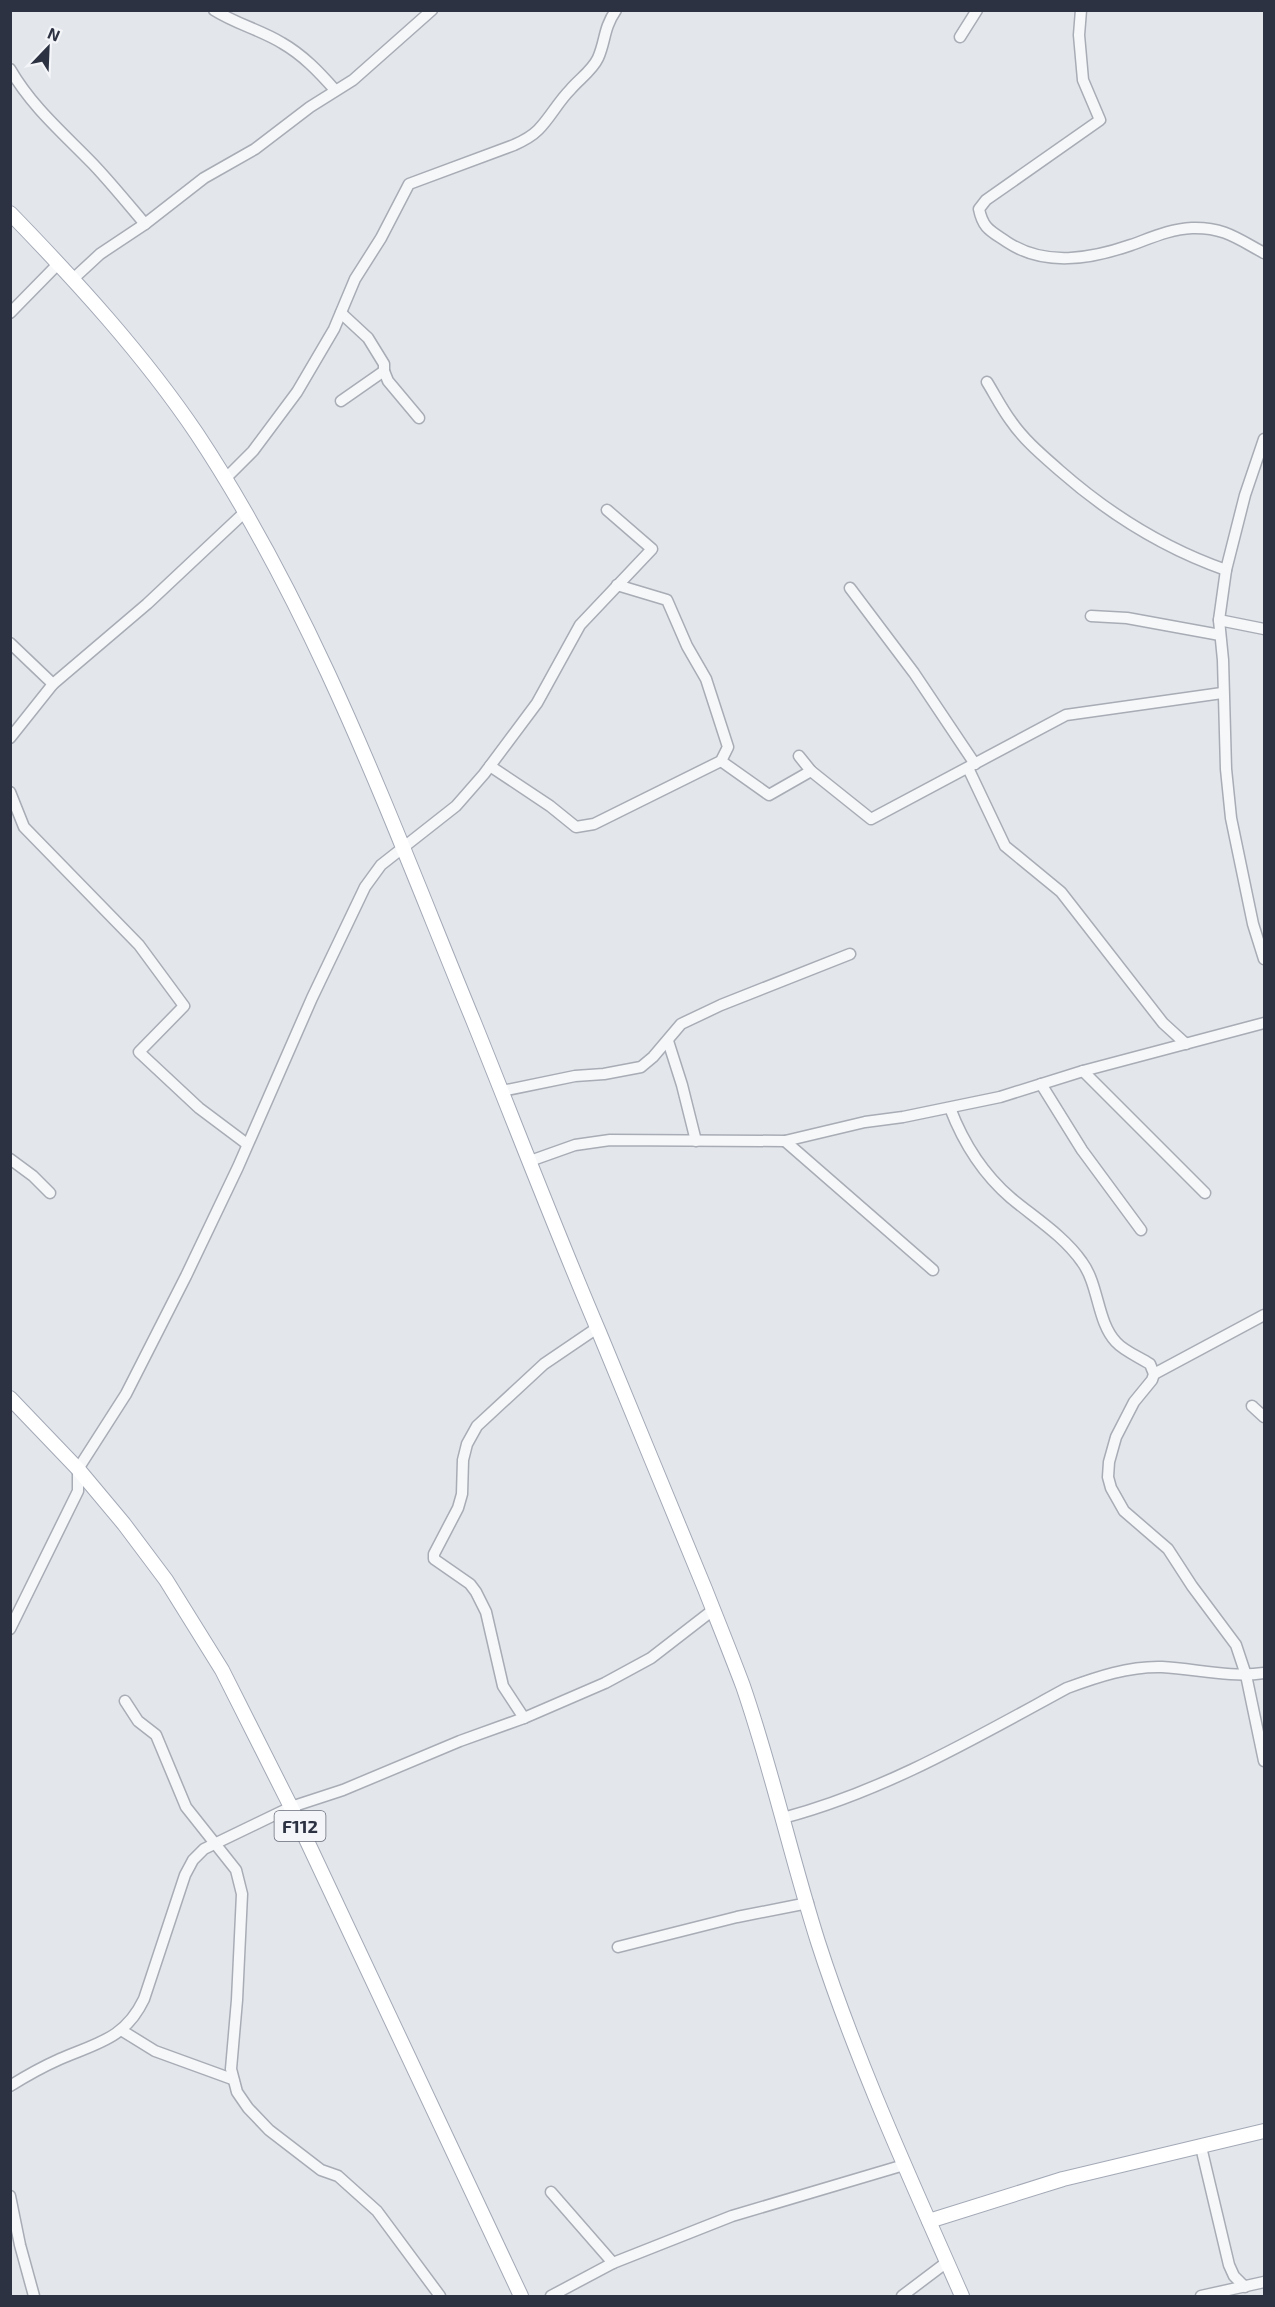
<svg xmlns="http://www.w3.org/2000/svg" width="1275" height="2307" font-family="'Exo 2',sans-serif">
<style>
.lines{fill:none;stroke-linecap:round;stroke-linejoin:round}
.minor-casing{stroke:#a8acb5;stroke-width:13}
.major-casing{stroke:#a3a9b6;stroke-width:16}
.minor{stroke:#f6f7f9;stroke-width:10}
.major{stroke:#fff;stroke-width:14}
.labels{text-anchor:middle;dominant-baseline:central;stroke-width:5;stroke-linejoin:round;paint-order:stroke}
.shield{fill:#f3f5f8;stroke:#686c79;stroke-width:1.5}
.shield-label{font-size:18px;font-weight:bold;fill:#2c3242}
</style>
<rect width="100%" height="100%" fill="#e3e6eb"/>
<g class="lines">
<g class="minor-casing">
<g id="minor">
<path d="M214,10c22,14 47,20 68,33 21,12 37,29 53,47"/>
<path d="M1081,10l-2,25 4,45 17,40 -114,80 -7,9c4,20 12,22 28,33 38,25 84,17 124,3 20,-7 39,-16 61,-17 32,-1 46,11 72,25"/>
<polyline points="960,37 977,10"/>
<path d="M10,69c22,38 53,64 83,95 18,19 35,40 52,60"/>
<polyline points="73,279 100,254 145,224 204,178 255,149 310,107 353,80 432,10"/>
<polyline points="10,313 59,263"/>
<polyline points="341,313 368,338 384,364 384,371 388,381 419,418"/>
<path d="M987,382c8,13 15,27 24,39 13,19 31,34 48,49 50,44 104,78 167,100"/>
<polyline points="341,401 384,371"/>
<polyline points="1264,439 1245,495 1226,570 1219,620 1223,660 1226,769 1231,818 1253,924 1264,959"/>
<path d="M225,479l28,-28 44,-59 37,-63 21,-50 26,-41 28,-54 105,-39c9,-4 17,-8 24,-15 12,-12 20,-28 32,-40 9,-11 22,-19 28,-32 8,-18 5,-29 18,-48"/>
<polyline points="850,588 914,673 975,764"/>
<polyline points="1091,616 1127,618 1220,635"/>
<polyline points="1219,620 1264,629"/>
<polyline points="10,643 53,684"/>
<polyline points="10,738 53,684 147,604 245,512"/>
<polyline points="799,756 811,771 871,819 1066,715 1222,693"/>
<polyline points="721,761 769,795 811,771"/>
<polyline points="490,766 550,806 576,827 594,824 721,761 728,747 706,679 687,646 667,600 617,585"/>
<polyline points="968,768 1005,846 1061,892 1163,1023 1186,1044"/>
<polyline points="10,792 24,827 139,945 184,1006 139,1052 199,1108 247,1144"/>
<polyline points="668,1041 682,1085 696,1141"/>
<polyline points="1083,1071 1205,1193"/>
<polyline points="1041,1084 1082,1150 1141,1230"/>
<polyline points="502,1091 575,1076 604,1074 641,1067 653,1057 681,1024 721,1005 850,954"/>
<path d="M950,1108c13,34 33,66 61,90 24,20 53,38 71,64 17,23 15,60 34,80 8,9 23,15 34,22l4,10 -2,6 -18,22 -18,35 -7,25 -1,15 3,11 13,23 44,38 24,37 44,59 10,30 18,86"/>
<polyline points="785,1141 933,1270"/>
<polyline points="10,1159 33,1176 50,1193"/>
<polyline points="530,1161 575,1145 610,1140 785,1141 865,1122 903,1117 1000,1097 1083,1071 1264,1023"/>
<polyline points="1154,1374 1264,1315"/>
<polyline points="1252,1406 1264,1417"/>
<polyline points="10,1629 78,1491 78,1469 126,1394 186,1276 238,1167 312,998 365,887 381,865 456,806 484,774 537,703 580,625 652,549 607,510"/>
<polyline points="125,1701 138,1721 156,1735 186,1807 236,1870 242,1894 237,2000 231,2069 237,2092 248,2108 269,2130 321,2170 338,2176 377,2211 440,2296"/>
<polyline points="524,1718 503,1686 486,1612 476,1592 470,1584 434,1559 434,1554 458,1508 462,1494 463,1460 467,1444 477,1426 544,1364 597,1328"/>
<path d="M783,1818c102,-27 192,-80 284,-130 30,-11 62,-22 95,-21 35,2 68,11 102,6"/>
<polyline points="618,1947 737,1917 808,1903"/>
<polyline points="121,2030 155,2051 232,2079"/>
<path d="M10,2086c16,-10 32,-19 50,-27 37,-16 65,-20 84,-60l41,-124 8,-15 11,-11 87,-42 52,-17 117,-49 64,-23 81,-35 46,-25 62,-48"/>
<polyline points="1201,2147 1229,2265 1234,2276 1245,2287"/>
<polyline points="551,2192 613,2263"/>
<polyline points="10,2196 20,2245 34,2296"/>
<polyline points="551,2296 613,2263 732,2216 904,2165"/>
<polyline points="902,2296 947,2262"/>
<polyline points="1201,2296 1264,2282"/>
</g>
</g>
<g class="major-casing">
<g id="major">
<path d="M10,213c67,69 133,141 187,221 120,181 194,387 276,586 42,104 82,209 126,312 35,86 71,171 106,257 13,33 26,65 38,97 29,84 48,171 75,256 39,121 93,238 144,354"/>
<polyline points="10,1398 78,1469 124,1524 166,1580 222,1670 291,1807 521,2296"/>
<polyline points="929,2221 1063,2179 1264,2131"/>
</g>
</g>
<use href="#minor" class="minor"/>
<use href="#major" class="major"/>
</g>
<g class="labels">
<rect class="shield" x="274.5" y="1811" width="51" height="30" rx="4.5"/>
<g class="shield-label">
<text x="300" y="1826">F112</text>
</g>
</g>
<rect width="1275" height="2307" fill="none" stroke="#2c3242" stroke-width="24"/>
<g transform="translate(48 48) rotate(23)" stroke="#f3f5f8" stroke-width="4.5" paint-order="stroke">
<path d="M0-4.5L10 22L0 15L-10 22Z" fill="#2c3242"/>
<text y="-9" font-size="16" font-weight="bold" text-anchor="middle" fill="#2c3242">N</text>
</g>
</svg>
